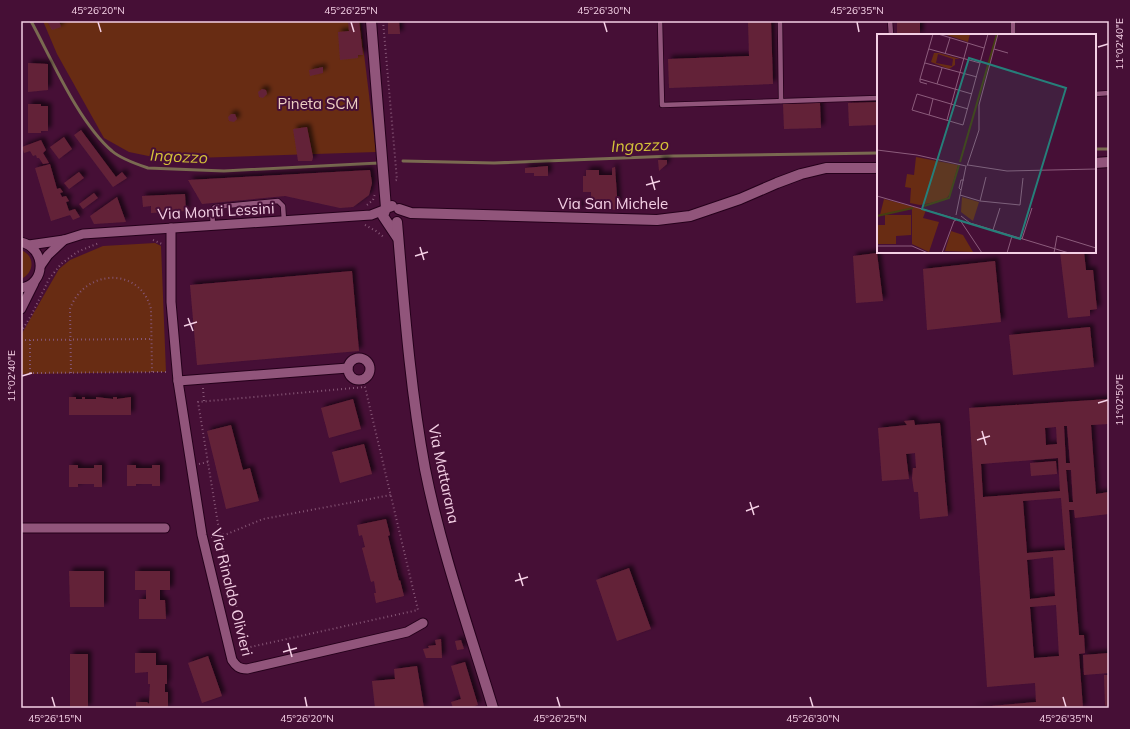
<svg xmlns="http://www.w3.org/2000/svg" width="1130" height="729" font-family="Mulish,sans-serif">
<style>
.green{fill:#682c13}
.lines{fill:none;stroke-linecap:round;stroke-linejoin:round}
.stream{stroke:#7a6a51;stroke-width:3}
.building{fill:#632339;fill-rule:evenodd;filter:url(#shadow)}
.service-casing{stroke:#25001b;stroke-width:6}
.minor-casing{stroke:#25001b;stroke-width:11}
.tertiary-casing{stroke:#25001b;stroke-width:12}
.path{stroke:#865676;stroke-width:2;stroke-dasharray:1 3;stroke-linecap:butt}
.service{stroke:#91557b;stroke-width:4.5}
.minor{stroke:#91557b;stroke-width:9}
.tertiary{stroke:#91557b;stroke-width:10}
.ticks{fill:none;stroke:#f4d0e5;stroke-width:1.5}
.labels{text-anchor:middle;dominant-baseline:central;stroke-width:4;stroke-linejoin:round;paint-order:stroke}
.park-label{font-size:15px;fill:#edcfc3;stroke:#460f36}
.street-label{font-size:15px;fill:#f4d0e5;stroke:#460f36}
.water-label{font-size:16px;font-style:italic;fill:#d6c439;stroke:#460f36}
.inset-river{fill:none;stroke:#453f11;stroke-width:2}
.inset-road{fill:none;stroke:#8c5c7c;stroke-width:1}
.view{fill:#267f7a;fill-opacity:0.15;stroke:#267f7a;stroke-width:2}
.inset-edge{fill:none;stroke:#f4d0e5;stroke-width:2}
.neatline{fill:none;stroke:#f4d0e5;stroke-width:1.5}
.ticks-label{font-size:10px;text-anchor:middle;fill:#f4d0e5}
</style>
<defs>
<filter id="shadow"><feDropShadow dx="3.5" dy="-3.5" stdDeviation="2" flood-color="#0009"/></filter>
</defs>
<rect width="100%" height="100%" fill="#460f36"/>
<g class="green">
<polygon points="43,21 360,21 376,152 163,159 129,152 104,138 57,54"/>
<polygon points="155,243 161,246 166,372 21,374 21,335 59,269 70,260 103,246"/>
<path d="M21,250c15,6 13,23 0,29z"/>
</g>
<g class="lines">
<g class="stream">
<path d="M31,21c21,39 48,102 81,130 9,8 24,13 36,17l76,3 155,-8"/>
<polyline points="1095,149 1109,149"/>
<polyline points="403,161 494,163 673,156 878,153"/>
</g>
</g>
<g class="building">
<polygon points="47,21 59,21 61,27 52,30"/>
<polygon points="348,21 359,21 363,55 358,55 358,58 340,60 338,32 349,31"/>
<polygon points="388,21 399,21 400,34 388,34"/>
<polygon points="748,21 771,21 773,84 669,88 668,59 749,56"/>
<rect x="897" y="21" width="23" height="14"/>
<polygon points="28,63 48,64 48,90 28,92"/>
<polygon points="323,67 323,73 310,76 309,70"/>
<polygon points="262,89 266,90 267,94 263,98 259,97 258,92"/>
<polygon points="878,102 878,125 849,126 848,103"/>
<polygon points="820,103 821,128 784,129 783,104"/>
<polygon points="28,104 41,104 41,106 48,106 48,131 41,131 41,133 28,133"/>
<polygon points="231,114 235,114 237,119 234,122 229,121 228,117"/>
<polygon points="307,127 313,157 312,161 298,161 293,129"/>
<polygon points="81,130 116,177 122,172 127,178 113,187 74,135"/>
<polygon points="64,137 72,149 59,159 50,147"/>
<polygon points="41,140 46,150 43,153 49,163 43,164 39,158 37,158 36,155 33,156 30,151 24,153 22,147"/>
<polygon points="658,160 667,160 667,164 659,171"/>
<polygon points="50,164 57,189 60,188 63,192 60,193 62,197 66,196 69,201 66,202 69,211 75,209 80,217 73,220 70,215 51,221 35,168"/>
<polygon points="548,166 548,176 534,176 534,173 525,173 525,168"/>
<polygon points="615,167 618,210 591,208 591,192 583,192 583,176 586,176 586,170 599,170 599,175 612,175 612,168"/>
<polygon points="370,170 372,183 369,195 353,207 340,208 285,196 202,204 188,180"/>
<polygon points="79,172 84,178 69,189 64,183"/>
<polygon points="94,193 98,198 83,209 79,204"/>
<polygon points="185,194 186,211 151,213 151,206 143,207 142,196"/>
<polygon points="117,197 126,222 94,224 90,216"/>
<polygon points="570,204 580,204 580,210 570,209"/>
<polygon points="1060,252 1084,252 1086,270 1093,270 1097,309 1090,310 1090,316 1068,318"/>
<polygon points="877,253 883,301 856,303 853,256"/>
<polygon points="995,261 1001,322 927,330 923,269"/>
<polygon points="352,271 359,351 197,365 190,285"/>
<polygon points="1090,327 1094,367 1013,375 1009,335"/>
<polygon points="69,397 76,397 76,399 82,399 82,397 85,397 85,399 96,399 96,397 113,399 113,397 117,397 117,399 131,397 131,415 69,415"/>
<polygon points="353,399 361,429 329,438 321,408"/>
<path d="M1109,399v25l-18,1 5,69 13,-2v22l-34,4 -1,-8h-5l10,125h5l1,18 -6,1 4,54h-114l67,-6 -1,-19 -48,4 -18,-279zM1064,426h3l3,37h-4zM1056,427l1,17 -11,1 -1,-17zM1058,458l2,33 -77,6 -2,-33zM1066,470h5l2,32h-4zM1061,498l4,52 -38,3 -4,-52zM1053,557l2,39 -25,3 -3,-39zM1056,605l3,51 -25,2 -4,-51z"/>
<polygon points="914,420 915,425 940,423 948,516 920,519 918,492 914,492 912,478 913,468 916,468 915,453 906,454 909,479 882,481 878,428 907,425 904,421"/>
<polygon points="231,425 243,470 250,468 259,501 226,509 207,431"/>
<polygon points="364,444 372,474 340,483 332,452"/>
<polygon points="1056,461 1057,474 1031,476 1030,463"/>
<polygon points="69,465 78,465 78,468 94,468 94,465 102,465 102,487 94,487 94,484 78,484 78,487 69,487"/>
<polygon points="127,465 136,465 136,468 152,468 152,465 160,465 160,486 152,486 152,484 136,484 136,486 127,486"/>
<polygon points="386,519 390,535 388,536 399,581 400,580 404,596 376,603 374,593 376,593 374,581 371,582 362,548 365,547 362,535 359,536 357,525"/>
<polygon points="629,568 651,629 617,641 596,580"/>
<polygon points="69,571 104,571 104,607 70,607"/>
<polygon points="135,571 170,571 170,590 160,590 160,600 165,600 166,619 139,619 139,599 146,599 146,590 135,590"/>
<polygon points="441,639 442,658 426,658 423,649 429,648 428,646 436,645 435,640"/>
<polygon points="461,640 464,649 457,650 455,641"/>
<polygon points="135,653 156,653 156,665 167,665 167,684 165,684 165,692 168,692 168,708 136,708 136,702 147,702 149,704 150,684 148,684 148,672 135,673"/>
<polygon points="1109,653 1109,673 1084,675 1083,655"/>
<rect x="70" y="654" width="18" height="54"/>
<polygon points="208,656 222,696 202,703 188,663"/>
<polygon points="465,662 478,705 469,708 453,708 451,702 461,699 451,666"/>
<polygon points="417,666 424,708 375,708 372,681 395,679 394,669"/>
<polygon points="1104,675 1109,675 1109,708 1105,705"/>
</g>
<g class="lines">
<g class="service-casing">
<g id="service">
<polyline points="660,21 662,105 878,98"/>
<polyline points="780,21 781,101"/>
<polyline points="890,21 891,35"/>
<polyline points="1013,21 1013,35"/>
<polyline points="1095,94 1109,93"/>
<polyline points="213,226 212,210 215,207 278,201 283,206 284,221"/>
</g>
</g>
<g class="minor-casing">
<g id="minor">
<path d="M171,228v74l7,79 24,154 30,125c4,6 7,9 15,9l160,-37 16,-9"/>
<path d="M21,242c25,6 26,42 0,46"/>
<polyline points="29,245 64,240 83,234 371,215 384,210"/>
<polyline points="41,265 48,255 64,240"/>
<polyline points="21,309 34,283"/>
<circle cx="359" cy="369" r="11"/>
<polyline points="178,381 348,368"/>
<polyline points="21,528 165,528"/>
</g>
</g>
<g class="tertiary-casing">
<g id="tertiary">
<polyline points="371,21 386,208"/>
<polyline points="1095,163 1109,162"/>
<polyline points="392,206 386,208 383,216 397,237"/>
<polyline points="399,209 411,213 657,220 690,216 740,199 777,183 801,174 826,168 878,168"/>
<path d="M397,222c7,82 13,166 28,247 16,81 44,160 68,239"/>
</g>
</g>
<g class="path">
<polyline points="383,21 397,180 393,181"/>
<polyline points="367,205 373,200 375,194"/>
<polyline points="365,225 376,231 385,238"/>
<polyline points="153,240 162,244"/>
<polyline points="21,332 32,314 49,279 61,264 77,252 99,243"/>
<polyline points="21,340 152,339"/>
<polyline points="30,340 30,373 168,372"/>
<path d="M71,373l-1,-64c14,-40 70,-43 81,0l1,63"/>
<polyline points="363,379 365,387 418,610 246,648 220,536 198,402 365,387"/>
<polyline points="203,388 204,401"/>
<polyline points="199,464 208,462"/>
<polyline points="211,537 227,534 263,519 391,495"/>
</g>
<use href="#service" class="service"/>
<use href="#minor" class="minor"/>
<use href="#tertiary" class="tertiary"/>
</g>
<path class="ticks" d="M98,22l3,10M351,22l3,10M604,22l3,10M857,22l2,10M1098,47l10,-3M651,176l4,14M646,185l14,-4M420,247l4,13M415,256l13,-4M188,318l5,13M184,326l13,-4M22,376l10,-3M1098,403l10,-3M982,431l4,14M977,440l13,-4M750,502l4,13M746,511l13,-5M519,573l4,13M515,581l13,-4M288,643l4,14M283,652l14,-4M52,697l3,10M305,697l2,10M557,697l3,10M810,697l3,10M1063,697l3,10"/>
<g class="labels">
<g class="park-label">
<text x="318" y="103">Pineta SCM</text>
</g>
<g class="street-label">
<text x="613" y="203">Via San Michele</text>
<text transform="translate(216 211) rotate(-3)">Via Monti Lessini</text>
<text transform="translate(444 474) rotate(78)">Via Mattarana</text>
<text transform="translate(232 592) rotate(76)">Via Rinaldo Olivieri</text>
</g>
<g class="water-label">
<text transform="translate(640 145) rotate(-2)">Ingozzo</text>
<text transform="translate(179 156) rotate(3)">Ingozzo</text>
</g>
</g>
<g transform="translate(877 34)">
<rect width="219" height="219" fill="#460f36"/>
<path d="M67,0h26l-2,8zM57,19h5l21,6h-5v6l-6,4 -18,-7zM61,20l15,5 -1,7 -16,-3zM39,123l42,8 -8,29 -5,6 -25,5 -10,-2 1,-15 -6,-1 2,-13 7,1zM85,163l17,5 -6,19 -12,-9zM7,165l42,11 -3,8 16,4 -10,30 -17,-8v-36l-32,7zM8,181h26v20l-15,1v8h-19v-19h8zM74,197l12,4 10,17 -28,-1z" fill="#682c13" fill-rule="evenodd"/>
<path class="inset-river" d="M83,128l37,-128M47,172l25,-8 10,-33M0,182l36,-8"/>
<path class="inset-road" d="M61,0l46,14M52,15l51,14M117,15l14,4M68,20l5,-16M48,29l52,14M43,45l13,-45M50,50l-7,-2v-3l52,15M60,50l5,-16M91,75l-51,-15 -5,16 51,15 25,-91M52,81l4,-16M70,86l21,-77M0,116l40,5 49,11M91,131l39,6 89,-2M90,132l12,-36v-25l19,-71M84,156l-2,-2 2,-8h3M83,161l20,6 40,4 3,-27M0,162l83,24M103,167l6,-24M79,181l10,-49M84,182l9,7 99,30M83,186l22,33M116,196l7,-22M145,205l10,-31M0,212h35l16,7M65,219l12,-32 2,-1M130,219l5,-17M177,219l3,-17 39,12"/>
<path class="view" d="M92,24l97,30 -46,151 -98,-30z"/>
<rect width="219" height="219" class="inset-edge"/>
</g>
<rect width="1130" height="729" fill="none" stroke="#460f36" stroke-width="44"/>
<rect x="22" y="22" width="1086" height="685" class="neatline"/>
<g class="ticks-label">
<text x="98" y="14">45°26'20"N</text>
<text x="351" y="14">45°26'25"N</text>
<text x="604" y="14">45°26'30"N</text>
<text x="857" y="14">45°26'35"N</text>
<text transform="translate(1119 44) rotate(-90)" y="4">11°02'40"E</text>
<text transform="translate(11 376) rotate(-90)" y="4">11°02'40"E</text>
<text transform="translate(1119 400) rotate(-90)" y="4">11°02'50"E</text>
<text x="55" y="722">45°26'15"N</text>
<text x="307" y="722">45°26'20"N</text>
<text x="560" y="722">45°26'25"N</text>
<text x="813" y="722">45°26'30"N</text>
<text x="1066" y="722">45°26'35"N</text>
</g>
</svg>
